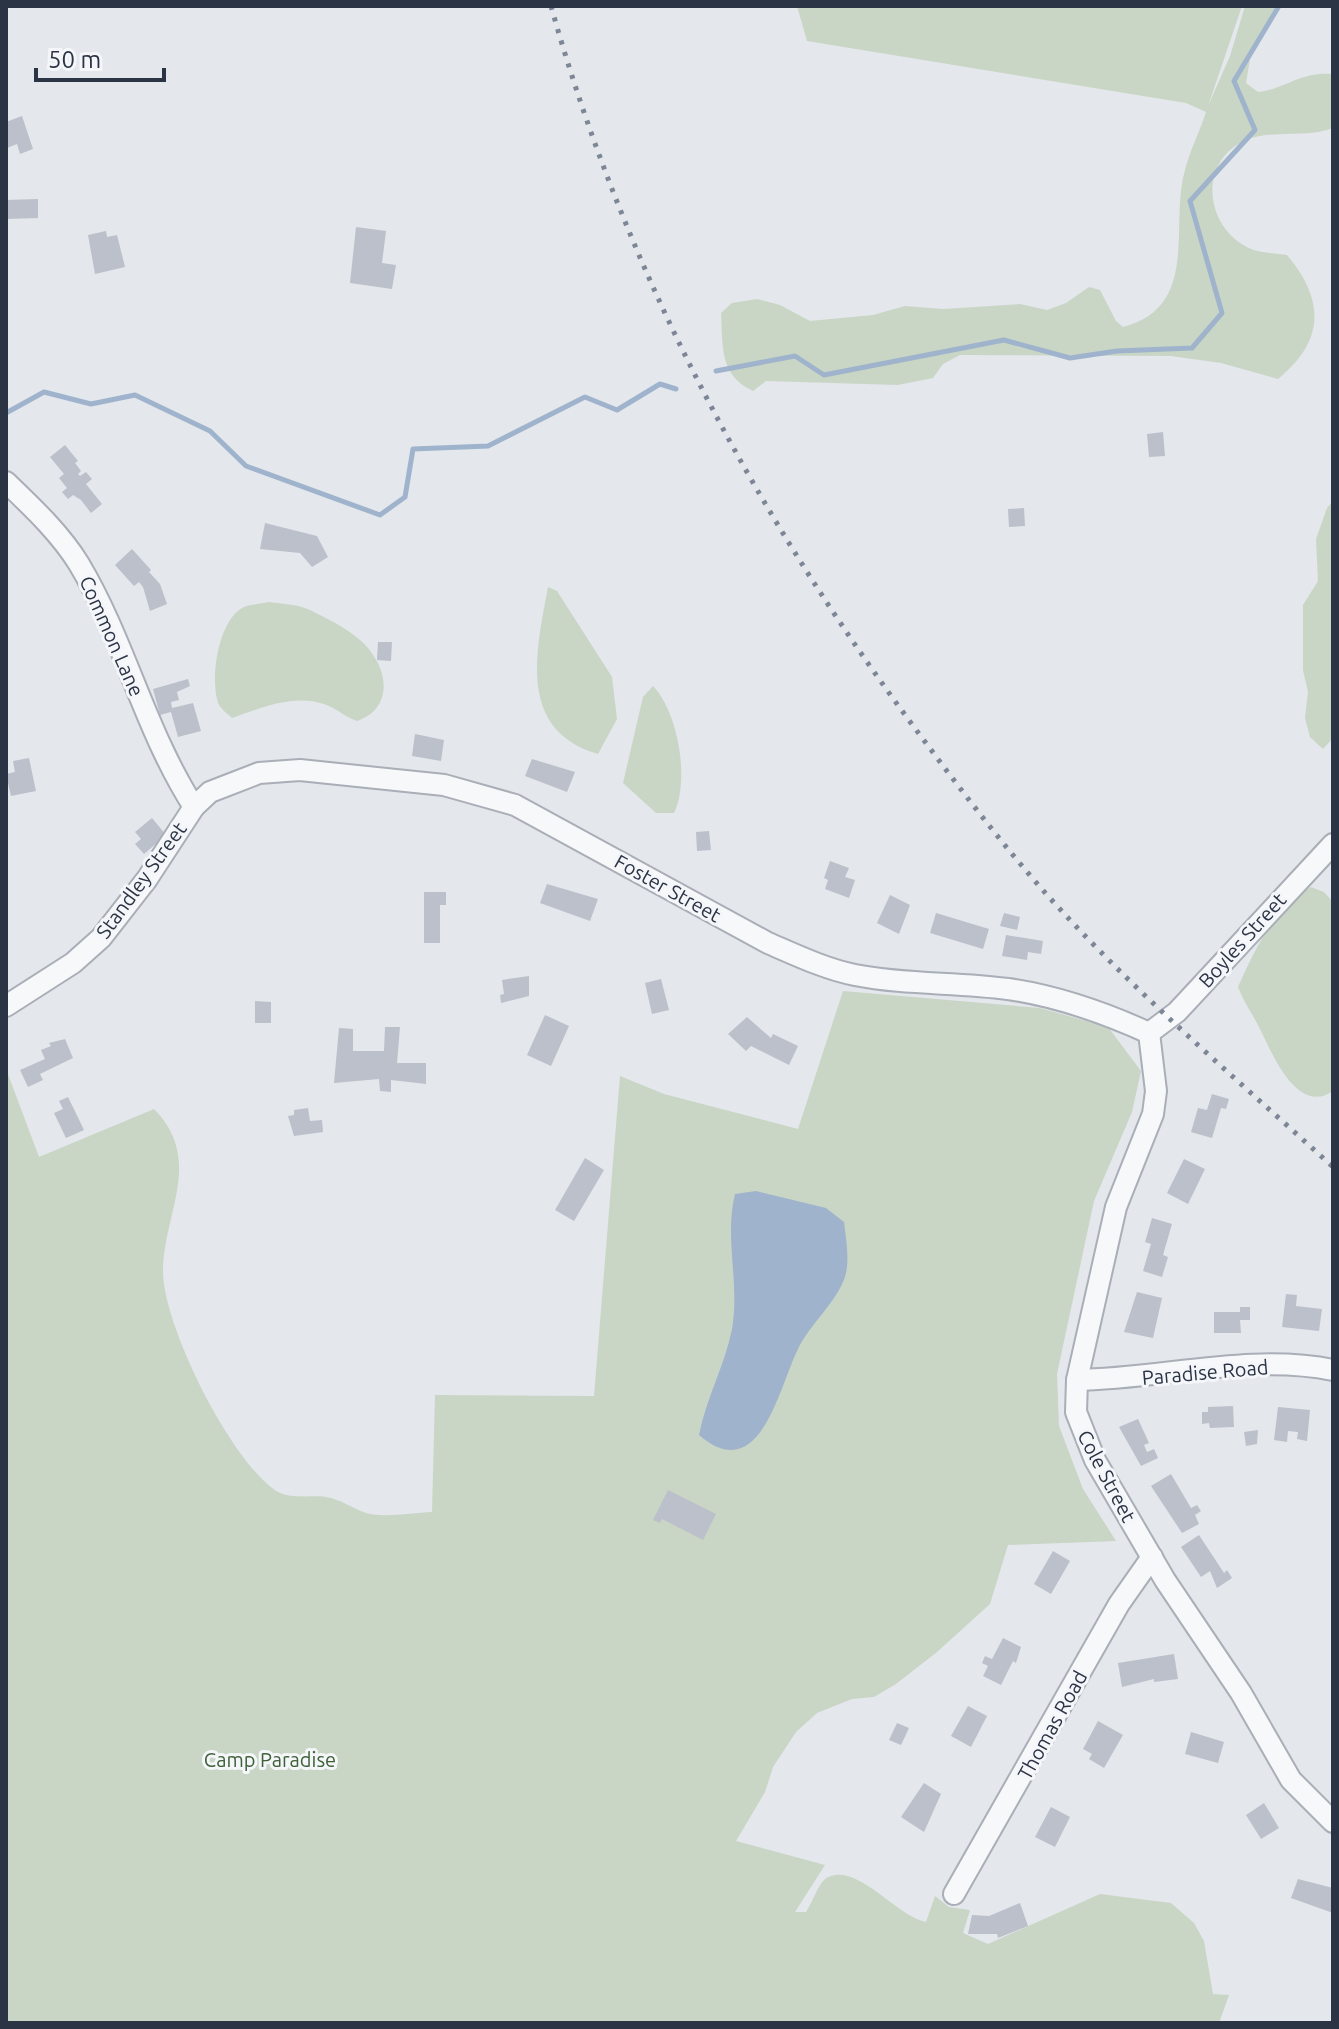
<svg xmlns="http://www.w3.org/2000/svg" width="1339" height="2029" font-family="Ubuntu,sans-serif">
<style>
.green{fill:#c9d6c5}
.water{fill:#9fb4cc}
.lines{fill:none;stroke-linecap:round;stroke-linejoin:round}
.stream{stroke:#9fb4cc;stroke-width:5}
.building{fill:#bbc0ca}
.minor-casing{stroke:#a9aeb7;stroke-width:24}
.minor{stroke:#f7f8fa;stroke-width:20}
.rail{stroke:#7d8696;stroke-width:5;stroke-dasharray:4 8;stroke-linecap:butt}
.labels{text-anchor:middle;dominant-baseline:central;stroke-width:6;stroke-linejoin:round;paint-order:stroke}
.street-label{font-size:20px;fill:#2b3445;stroke:#f4f6f9}
.park-label{font-size:20px;fill:#3f6138;stroke:#f4f6f9}
</style>
<rect width="100%" height="100%" fill="#e4e7ec"/>
<g class="green">
<path d="M797,6h445l-34,100 22,-50 15,-50h34l-29,53 -4,24 12,9c28,-3 42,-21 75,-18v54c-28,11 -65,0 -91,14 -45,23 -36,88 9,107 10,4 25,4 36,6 38,45 38,86 -9,124l-57,-16 -50,-7 -211,-1 -17,9 -10,14 -35,7 -132,-4 -13,10c-34,-16 -30,-44 -32,-78l11,-10 25,-4 23,6 30,16 63,-6 32,-9 38,3 77,-5 27,6 19,-7 23,-16 11,3 16,31 7,6c78,-20 46,-103 62,-157 5,-20 15,-39 21,-58l-20,-9 -379,-62z"/>
<polygon points="1333,501 1333,738 1323,749 1310,737 1305,718 1308,692 1303,670 1303,605 1318,581 1316,539 1327,508"/>
<path d="M548,587l9,4 55,86 5,42 -19,35c-81,-24 -62,-102 -50,-167z"/>
<path d="M269,602c14,2 30,2 43,9 20,10 49,24 61,44 17,24 15,56 -16,66 -12,-4 -21,-13 -33,-17 -30,-10 -64,4 -92,14 -4,-4 -10,-8 -13,-13 -10,-24 -1,-86 25,-98 7,-3 17,-3 25,-5z"/>
<path d="M653,686c25,26 37,94 21,127h-18l-33,-30 20,-86z"/>
<path d="M1311,887l13,5 9,10v189c-36,25 -61,-38 -72,-60 -7,-15 -17,-28 -23,-44 16,-36 37,-81 73,-100z"/>
<path d="M843,991l197,17 68,19 33,44 -9,41 -38,89 -37,173 2,52 24,63 33,52 -108,4 -18,59 -53,48 -41,32 -22,13 -22,2 -35,14 -21,19 -23,35 -8,25 -29,49 89,24 -30,47h11c6,-9 12,-27 19,-33 30,-20 70,37 101,43l9,-26 14,11 21,3 -7,23 25,11 112,-50 71,9 23,20 10,18 9,53 16,1 -10,28h-1213v-954l33,88 115,-48c50,51 10,103 9,161 -1,54 69,194 115,222 12,7 34,3 48,5 14,2 26,11 40,16 18,5 46,0 66,-1l3,-117 159,1 26,-320 44,18 134,35z"/>
</g>
<path class="water" d="M756,1191l70,17 18,14c2,17 6,38 1,55 -9,26 -35,47 -47,72 -19,38 -38,139 -99,86 7,-37 26,-70 33,-106 8,-46 -8,-91 3,-135z"/>
<g class="lines">
<g class="stream">
<polyline points="716,371 795,356 824,375 1004,340 1070,358 1117,351 1192,348 1222,313 1190,201 1255,130 1234,81 1279,6"/>
<polyline points="6,413 44,392 91,404 135,395 210,431 246,466 380,515 405,497 413,449 488,446 585,397 617,410 660,384 676,389"/>
</g>
</g>
<g class="building">
<polygon points="22,116 33,149 20,154 17,144 7,148 6,122"/>
<polygon points="38,199 38,218 6,219 6,200"/>
<polygon points="356,227 386,231 382,263 396,265 392,289 350,283"/>
<polygon points="106,231 107,237 117,235 125,267 95,274 88,235"/>
<polygon points="1163,432 1165,456 1149,457 1147,434"/>
<polygon points="65,445 78,461 75,463 81,471 78,474 80,476 86,472 92,479 86,484 102,504 91,513 81,500 73,495 68,499 62,492 67,488 59,478 64,474 50,457"/>
<polygon points="1024,508 1025,526 1009,527 1008,509"/>
<polygon points="265,523 317,536 328,557 312,567 300,553 260,549"/>
<polygon points="132,549 151,570 149,572 160,584 167,604 150,611 143,587 139,582 134,586 115,565"/>
<polygon points="378,642 392,642 391,661 377,660"/>
<polygon points="188,679 190,686 177,692 179,700 171,702 172,708 193,703 201,731 178,737 171,712 160,715 153,689"/>
<polygon points="415,734 444,740 441,761 412,756"/>
<polygon points="29,758 36,791 11,796 6,774 15,772 13,761"/>
<polygon points="532,759 575,772 567,792 525,776"/>
<polygon points="152,818 166,835 144,854 135,844 141,839 135,832"/>
<polygon points="709,831 711,850 697,851 696,832"/>
<polygon points="830,861 849,868 845,877 855,880 849,898 825,889 828,880 824,878"/>
<polygon points="547,884 598,899 590,921 540,903"/>
<polygon points="424,892 446,892 446,905 440,905 440,943 424,943"/>
<polygon points="890,895 910,905 899,934 877,923"/>
<polygon points="936,913 989,929 983,949 930,933"/>
<polygon points="1004,913 1020,917 1017,930 1000,926"/>
<polygon points="1006,935 1043,941 1041,954 1028,952 1027,960 1002,956"/>
<polygon points="529,976 529,996 501,1003 500,995 504,994 502,980"/>
<polygon points="661,979 669,1010 652,1014 645,983"/>
<polygon points="255,1001 271,1002 271,1023 255,1023"/>
<polygon points="545,1015 569,1026 551,1066 527,1055"/>
<polygon points="747,1017 771,1038 773,1034 798,1046 789,1065 751,1046 746,1051 728,1034"/>
<polygon points="385,1027 400,1027 397,1063 426,1063 426,1084 391,1080 391,1092 380,1091 379,1079 334,1083 339,1028 353,1029 353,1051 384,1051"/>
<polygon points="65,1039 73,1058 40,1074 43,1080 28,1087 20,1070 45,1059 41,1050 51,1046 49,1043"/>
<polygon points="1212,1094 1229,1099 1226,1109 1221,1108 1212,1138 1191,1132 1198,1108 1207,1110"/>
<polygon points="68,1097 84,1130 66,1138 54,1113 63,1109 59,1101"/>
<polygon points="308,1108 310,1121 322,1120 323,1132 294,1136 288,1116 294,1115 294,1110"/>
<polygon points="585,1158 604,1170 574,1221 555,1210"/>
<polygon points="1184,1159 1205,1169 1188,1204 1167,1193"/>
<polygon points="1152,1218 1172,1224 1163,1255 1168,1257 1162,1277 1143,1271 1151,1244 1145,1242"/>
<polygon points="1137,1292 1162,1298 1153,1338 1124,1332"/>
<polygon points="1286,1294 1297,1295 1296,1306 1322,1309 1319,1331 1282,1327"/>
<polygon points="1240,1307 1250,1307 1250,1320 1240,1320 1241,1333 1214,1333 1214,1312 1240,1312"/>
<polygon points="1233,1406 1234,1427 1210,1428 1209,1423 1202,1424 1202,1412 1208,1412 1208,1407"/>
<polygon points="1278,1407 1310,1410 1307,1441 1297,1439 1298,1432 1288,1431 1287,1442 1274,1440"/>
<polygon points="1138,1419 1149,1443 1144,1445 1147,1452 1154,1449 1158,1458 1141,1466 1119,1427"/>
<polygon points="1258,1430 1257,1444 1246,1446 1244,1432"/>
<polygon points="1171,1474 1191,1508 1197,1505 1201,1511 1195,1515 1199,1524 1182,1533 1151,1486"/>
<polygon points="668,1490 716,1514 703,1540 662,1519 660,1523 653,1520"/>
<polygon points="1199,1535 1224,1573 1227,1570 1232,1578 1217,1588 1210,1571 1201,1577 1181,1547"/>
<polygon points="1053,1551 1070,1561 1051,1594 1034,1584"/>
<polygon points="1003,1638 1021,1647 1016,1663 1013,1661 1001,1685 983,1676 988,1666 982,1663 985,1656 992,1659"/>
<polygon points="1174,1654 1178,1679 1154,1682 1154,1679 1122,1687 1118,1663"/>
<polygon points="968,1706 987,1716 971,1747 951,1736"/>
<polygon points="1098,1721 1123,1735 1104,1768 1089,1759 1092,1754 1083,1749"/>
<polygon points="897,1723 909,1728 901,1745 889,1740"/>
<polygon points="1191,1732 1224,1742 1218,1763 1185,1754"/>
<polygon points="924,1783 941,1794 924,1832 901,1817"/>
<polygon points="1264,1803 1279,1828 1261,1839 1246,1815"/>
<polygon points="1051,1807 1070,1817 1055,1847 1035,1837"/>
<polygon points="1298,1879 1333,1888 1333,1913 1291,1898"/>
<polygon points="1020,1903 1028,1926 998,1938 997,1934 968,1934 972,1915 989,1916"/>
</g>
<g class="lines">
<g class="minor-casing">
<g id="minor">
<path d="M6,482c25,24 54,51 73,82 46,77 66,167 115,243"/>
<path d="M6,1006l67,-43 28,-25 46,-59 47,-72 16,-15 49,-19 41,-3 144,15 71,20 253,138c28,12 57,26 87,32 50,10 102,7 153,14 49,7 97,24 141,44"/>
<polyline points="1149,1033 1156,1091 1153,1114 1116,1207 1077,1380 1076,1412 1095,1460 1165,1580 1241,1693 1291,1780 1333,1822"/>
<polyline points="1149,1033 1177,1012 1333,844"/>
<path d="M1077,1380c84,-1 173,-27 256,-10"/>
<polyline points="954,1894 1119,1604 1152,1557"/>
</g>
</g>
<use href="#minor" class="minor"/>
<path class="rail" d="M551,6c73,261 199,500 360,717 47,63 94,126 147,184 85,93 182,175 275,260"/>
</g>
<g class="labels">
<g class="street-label">
<text transform="translate(112 636) rotate(66)">Common Lane</text>
<text transform="translate(141 880) rotate(-54)">Standley Street</text>
<text transform="translate(668 888) rotate(29)">Foster Street</text>
<text transform="translate(1242 940) rotate(-48)">Boyles Street</text>
<text transform="translate(1205 1372) rotate(-5)">Paradise Road</text>
<text transform="translate(1107 1476) rotate(62)">Cole Street</text>
<text transform="translate(1052 1725) rotate(-61)">Thomas Road</text>
</g>
<g class="park-label">
<text x="270" y="1759">Camp Paradise</text>
</g>
</g>
<rect width="1339" height="2029" fill="none" stroke="#2b3445" stroke-width="16"/>
<path d="M36 68v12h128v-12" fill="none" stroke="#2b3445" stroke-width="4"/>
<text x="48" y="68" font-size="24" fill="#2b3445" stroke="#f4f6f9" stroke-width="6" paint-order="stroke">50 m</text>
</svg>
